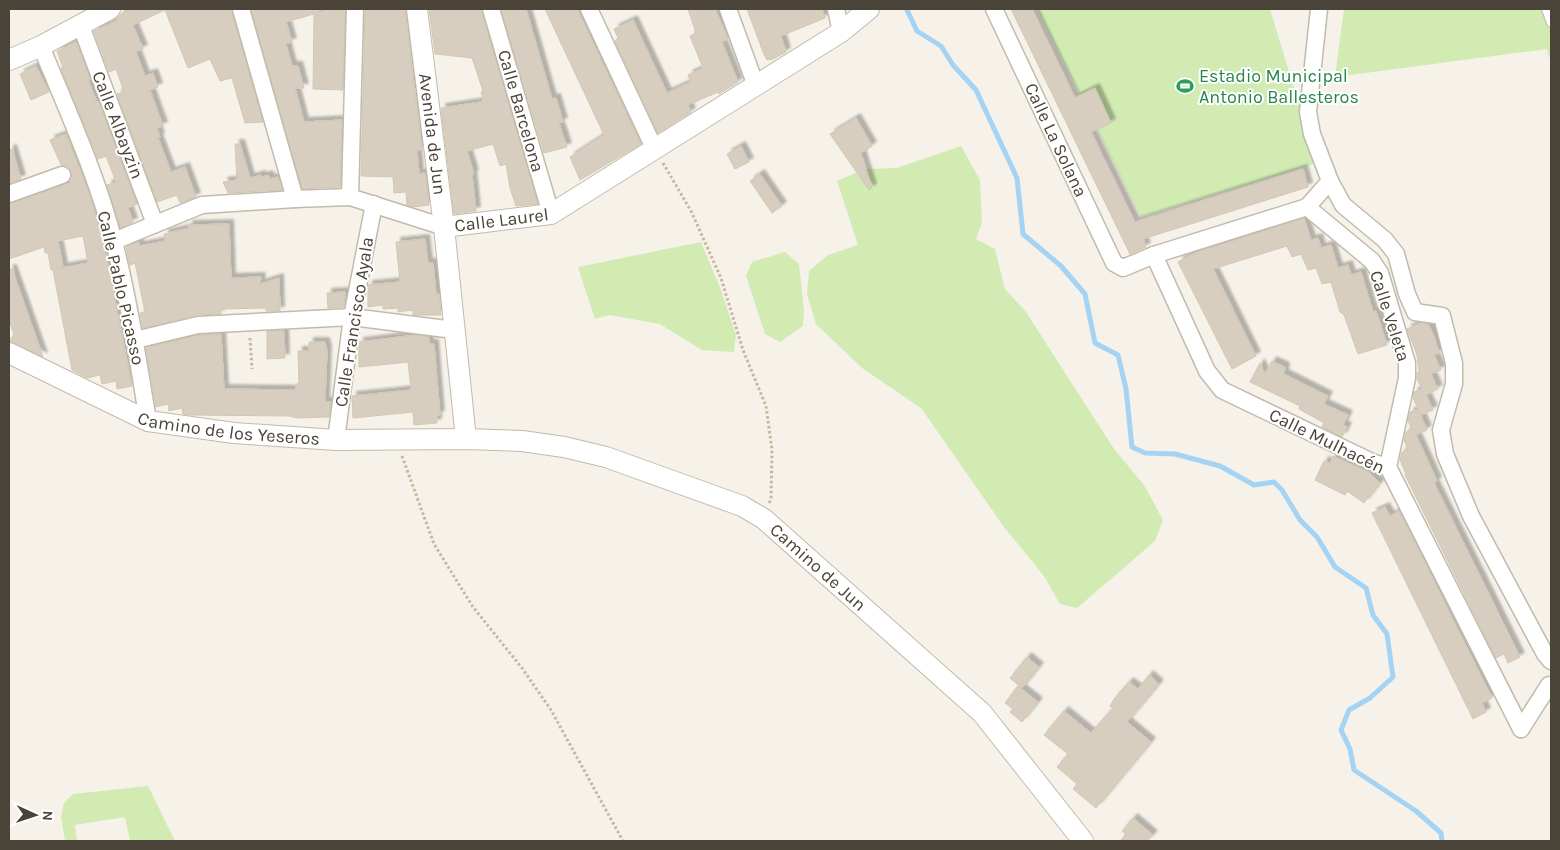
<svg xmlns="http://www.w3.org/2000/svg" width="1560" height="850" font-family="Karla,sans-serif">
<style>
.green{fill:#d1ebb2}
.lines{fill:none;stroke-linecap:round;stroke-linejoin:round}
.stream{stroke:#a5d3f4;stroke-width:5}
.building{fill:#d8cebf;stroke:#d3c7b2;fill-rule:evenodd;filter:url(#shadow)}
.service-casing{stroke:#c2bbac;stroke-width:10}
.minor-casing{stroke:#c2bbac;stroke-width:19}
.tertiary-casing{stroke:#c2bbac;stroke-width:22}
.path{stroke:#c4b79d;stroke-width:3;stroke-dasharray:2.5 2.5;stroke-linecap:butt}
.service{stroke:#fff;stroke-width:8}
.minor{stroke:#fff;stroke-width:16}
.tertiary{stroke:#fff;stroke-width:20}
.labels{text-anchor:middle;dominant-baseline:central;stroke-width:4;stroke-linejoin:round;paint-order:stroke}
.leisure-label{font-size:18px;fill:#27864d;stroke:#fff;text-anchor:start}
.street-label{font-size:18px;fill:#4a4338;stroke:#fff}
</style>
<defs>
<filter id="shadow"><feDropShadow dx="4.5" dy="-4.5" stdDeviation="1" flood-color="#0004"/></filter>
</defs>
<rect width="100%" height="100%" fill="#f6f2ea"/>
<g class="green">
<polygon points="1037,9 1270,9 1317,163 1141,217"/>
<polygon points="1344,9 1551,9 1551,63 1547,49 1335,77"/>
<polygon points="961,146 980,180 982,222 976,239 995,249 1005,289 1026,312 1114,449 1144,485 1163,520 1155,541 1077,608 1060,604 1044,576 1004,527 921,408 862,368 816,324 807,294 809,271 828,255 858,245 837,181 865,169 897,168"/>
<polygon points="701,242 721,290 736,335 734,352 702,350 660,324 609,315 595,319 578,267"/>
<polygon points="785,252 799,264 804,311 803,326 780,342 765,334 746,276 752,262"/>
<polygon points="148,786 175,841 130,841 125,817 75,825 77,841 65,841 61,817 64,803 73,794"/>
</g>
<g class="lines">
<polyline class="stream" points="907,10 917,31 941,46 953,65 976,90 1017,178 1023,234 1061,266 1085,294 1095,343 1118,355 1126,389 1132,447 1145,453 1175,454 1220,466 1254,485 1274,482 1282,490 1300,520 1317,537 1335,567 1366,588 1373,615 1387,634 1393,677 1370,698 1349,710 1341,730 1350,749 1354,770 1416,811 1441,833 1442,841"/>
</g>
<g class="building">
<polygon points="128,9 231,9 263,122 245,123 232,78 220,81 210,59 188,68 165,10 133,25 143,49 136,52 145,76 153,73 158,87 150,90 163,126 157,128 160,137 158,138 171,172 185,167 196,197 180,203 177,195 157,202 117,94 124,92 116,69 109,72 94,31 117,21 121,14 128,11"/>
<polygon points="251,9 319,9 319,12 329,9 345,9 343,90 313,89 314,14 286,22 292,42 286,44 292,66 298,66 304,88 295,88 304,122 342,120 340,187 302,189"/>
<polygon points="365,9 405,9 422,150 417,150 419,174 425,173 429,205 413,207 407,205 406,192 394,193 393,177 361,176"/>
<polygon points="429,9 481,9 538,204 516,206 510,188 506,164 500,166 493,144 467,151 474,174 472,174 476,211 454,214 441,108 481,102 483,99 481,92 483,91 472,58 435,54"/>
<polygon points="501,9 526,9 552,99 556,98 563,122 559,123 567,147 544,153"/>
<polygon points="545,9 577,9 641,144 580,180 570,157 604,135"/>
<polygon points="688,9 715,9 728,39 722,42 738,82 719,94 718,92 688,105 691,112 658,133 615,41 618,38 614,29 633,20 667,93 691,82 688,75 703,68 690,36 696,33"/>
<polygon points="747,9 822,9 825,18 781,36 786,52 771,60 770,59 767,60 763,52"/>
<polygon points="1011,9 1032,9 1075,98 1095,88 1111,123 1091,132 1135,222 1303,169 1308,187 1143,239 1146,247 1130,254"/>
<polygon points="76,42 90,80 88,80 97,102 99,102 137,204 128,208 133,222 120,228 107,185 116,182 106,156 98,159 61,68 63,68 57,51"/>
<polygon points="36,66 49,92 31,100 20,74"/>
<polygon points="856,118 872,146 861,153 872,188 869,190 830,134"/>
<path d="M66,134l24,61 14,50 28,141 -15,3 -1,-8 -14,3 -2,-9 -13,3 -15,-8 -19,-100h-2l-3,-17h-3l-1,-6 -35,12v-55l61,-21 1,-12 -3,-4 -7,-2 -11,-25zM83,236l5,27 -32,6 7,-2 -5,-26z"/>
<polygon points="235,144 240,144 250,178 261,175 262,177 268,175 270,179 278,177 282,190 228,193 223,182 237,180"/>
<polygon points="741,146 749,162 735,169 727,154"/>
<polygon points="12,149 21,179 9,183 9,150"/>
<polygon points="760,174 782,206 772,213 750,181"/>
<polygon points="1304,218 1311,240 1318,238 1321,248 1331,245 1338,268 1348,265 1351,275 1361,272 1373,312 1376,311 1387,345 1358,354 1344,315 1340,312 1331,282 1322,284 1316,268 1308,270 1301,254 1292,257 1287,246 1213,269 1256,356 1232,369 1178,262 1198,252"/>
<polygon points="229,224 231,278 261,277 260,284 279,278 280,311 266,311 266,308 220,309 221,314 196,315 143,328 140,313 145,312 135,263 130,265 126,247 139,242 139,246 165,241 164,234 189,228 188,225"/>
<polygon points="425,239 428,263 433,263 436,294 439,294 441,315 413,315 413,310 398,312 398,308 383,309 383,305 368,307 368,285 400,282 396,242"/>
<polygon points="9,269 12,269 43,357 9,341 14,335 9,320"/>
<polygon points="345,292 344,307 328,308 327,293"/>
<polygon points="1421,323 1428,324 1434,336 1439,353 1434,355 1441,370 1431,374 1438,389 1426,395 1433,410 1421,415 1413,398 1414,392 1422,389 1417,379 1417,373 1419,372 1417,355 1407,329"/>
<polygon points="267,331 284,331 285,358 267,359"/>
<polygon points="221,334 224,389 296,390 296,384 299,384 298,351 309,351 309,342 325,342 327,351 325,402 331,402 329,417 297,418 289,416 190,415 183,414 182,408 169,411 168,404 156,407 146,348 199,335"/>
<polygon points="416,335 429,337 429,344 434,344 440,415 437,416 437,423 414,425 413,412 353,418 352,396 411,390 408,362 359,367 359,342"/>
<polygon points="1272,361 1285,367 1284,374 1328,396 1324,404 1348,415 1343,425 1347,427 1342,437 1322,427 1324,423 1299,409 1300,406 1250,382 1260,363 1265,374"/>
<polygon points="1418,409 1427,430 1416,435 1437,481 1434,483 1520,657 1508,663 1504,654 1496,658 1405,475 1406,474 1400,460 1402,452 1408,449 1404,440 1406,432 1412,429 1408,421 1410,412"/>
<polygon points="1333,456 1370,473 1380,483 1364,503 1347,491 1345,495 1315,480 1324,461 1330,463"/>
<polygon points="1385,507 1390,516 1399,511 1492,698 1482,703 1486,712 1473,719 1372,513"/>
<polygon points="1027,657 1039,667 1022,688 1010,678"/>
<polygon points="1149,675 1159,684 1127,722 1151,742 1096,808 1073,789 1077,784 1057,767 1068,754 1044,735 1064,711 1091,733 1113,708 1110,706 1114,699 1129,682 1138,689"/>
<polygon points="1018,686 1038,702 1022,722 1010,712 1013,709 1005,703"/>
<polygon points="1133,818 1153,835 1147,841 1120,841 1126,834 1122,831"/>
</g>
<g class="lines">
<g class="service-casing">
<polyline id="service" points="1546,9 1551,23"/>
</g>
<g class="minor-casing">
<g id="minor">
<polyline points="241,9 295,199"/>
<polyline points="491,9 551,214"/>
<polyline points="589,9 655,150"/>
<polyline points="728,9 756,86"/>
<polyline points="836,9 841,32"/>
<polyline points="994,9 1114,263 1123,268 1154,255 1307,207 1330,181 1312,134 1308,112 1319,9"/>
<polyline points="81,26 155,224"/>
<path d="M41,46c26,64 56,129 73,196 15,58 24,119 34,179"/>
<polyline points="1330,181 1343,205 1385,240 1396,254 1407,294 1415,312 1442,316 1454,363 1454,384 1441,430 1445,454 1471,516 1545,654 1551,661"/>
<polyline points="9,194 62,175"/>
<polyline points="350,197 355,9"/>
<polyline points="1307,207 1372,261 1380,273 1407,363 1407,378 1388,467"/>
<polyline points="114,241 202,205 295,199 350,197 444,227"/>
<polyline points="1154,255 1207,371 1222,390 1374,463 1388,467 1521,729"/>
<polyline points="135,340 198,325 352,317 454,330"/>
<polyline points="336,440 352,317 374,204"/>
<polyline points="1521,729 1549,685"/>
</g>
</g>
<g class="tertiary-casing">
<g id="tertiary">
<path id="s1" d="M417,9l27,218 22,212"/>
<polyline points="9,60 41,46 110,9"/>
<path id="s2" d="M444,227l107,-13 290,-182 28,-23"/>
<path id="s3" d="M9,353l139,68 86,12 102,7 130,-1 56,2 42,6 42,10 136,49 22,13 218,194 101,128"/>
</g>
</g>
<g class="path">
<polyline points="663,163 691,211 721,278 743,350 766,406 772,450 771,498 769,504"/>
<polyline points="250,338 252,369"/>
<polyline points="402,456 434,544 473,607 522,668 551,710 623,841"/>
</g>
<use href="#service" class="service"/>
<use href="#minor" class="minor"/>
<use href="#tertiary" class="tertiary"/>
</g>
<defs>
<g id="stadium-bare" transform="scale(1.35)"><path d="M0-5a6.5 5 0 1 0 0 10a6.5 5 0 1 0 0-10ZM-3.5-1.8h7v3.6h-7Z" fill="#2e9e5b" stroke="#fff" stroke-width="2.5" paint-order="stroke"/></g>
</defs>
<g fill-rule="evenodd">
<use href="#stadium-bare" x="1185" y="86"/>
</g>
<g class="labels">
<g class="leisure-label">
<text x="1199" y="76">Estadio Municipal<tspan x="1199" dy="21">Antonio Ballesteros</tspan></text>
</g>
<g class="street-label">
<text transform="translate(521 111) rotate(74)">Calle Barcelona</text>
<text transform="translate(118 125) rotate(69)">Calle Albayzin</text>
<text stroke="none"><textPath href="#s1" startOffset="126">Avenida de Jun</textPath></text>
<text transform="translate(1056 140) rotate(65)">Calle La Solana</text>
<text stroke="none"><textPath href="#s2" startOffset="58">Calle Laurel</textPath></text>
<text transform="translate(121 288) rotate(77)">Calle Pablo Picasso</text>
<text transform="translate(1390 316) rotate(72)">Calle Veleta</text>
<text transform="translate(354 322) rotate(-81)">Calle Francisco Ayala</text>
<text stroke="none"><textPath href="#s3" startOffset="236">Camino de los Yeseros</textPath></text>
<text transform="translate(1327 441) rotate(26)">Calle Mulhacén</text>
<text stroke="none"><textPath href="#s3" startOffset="858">Camino de Jun</textPath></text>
</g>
</g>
<rect width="1560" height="850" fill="none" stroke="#4a4338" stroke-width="20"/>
<g transform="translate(35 815) rotate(93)" stroke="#ffffff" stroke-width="4" paint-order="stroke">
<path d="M0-4L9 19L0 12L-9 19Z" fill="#4a4338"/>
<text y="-8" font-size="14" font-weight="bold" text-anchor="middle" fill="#4a4338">N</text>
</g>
</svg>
